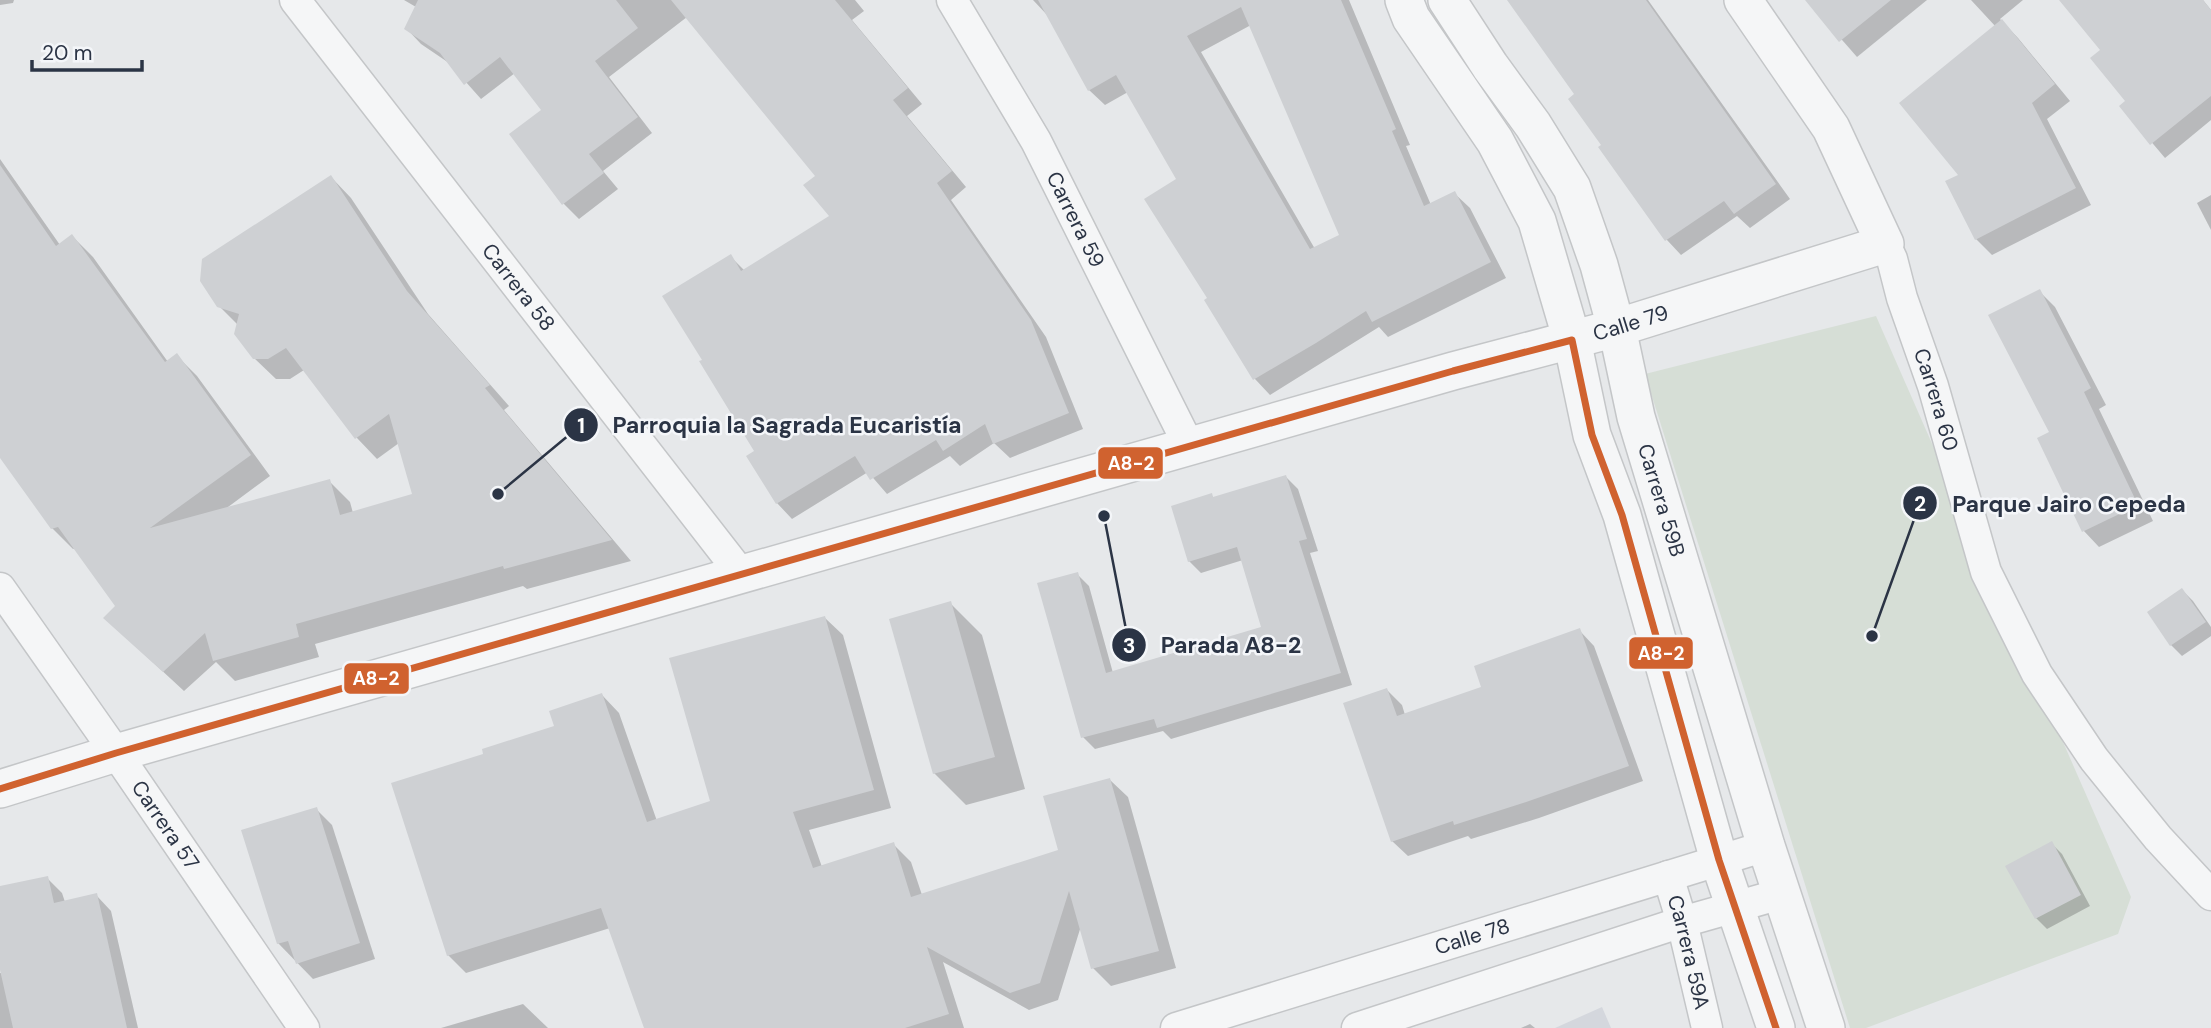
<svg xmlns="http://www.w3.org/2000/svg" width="2211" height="1028" font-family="'DM Sans',sans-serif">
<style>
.built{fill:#d4d7dd}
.green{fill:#d6ded6}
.shadow{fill:#0003;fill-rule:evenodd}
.building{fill:#ced0d3;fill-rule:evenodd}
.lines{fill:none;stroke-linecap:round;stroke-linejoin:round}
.minor-casing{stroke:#c4c6c8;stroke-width:33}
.tertiary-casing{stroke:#c4c6c8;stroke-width:40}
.minor{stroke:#f5f6f7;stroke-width:30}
.tertiary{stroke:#f5f6f7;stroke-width:37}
.bus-1-casing{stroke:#f4f6f9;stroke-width:12}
.bus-1{stroke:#d0622f;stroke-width:7}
.labels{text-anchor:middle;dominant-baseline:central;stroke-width:5;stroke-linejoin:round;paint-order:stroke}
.street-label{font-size:21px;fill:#2b3445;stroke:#f4f6f9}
.leader{fill:none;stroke:#2b3445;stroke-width:2.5}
.callout-dot{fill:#2b3445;stroke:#f4f6f9;stroke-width:2.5}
.mark-label{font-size:21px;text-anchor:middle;font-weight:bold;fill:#fff}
.callout-label{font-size:23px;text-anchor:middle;font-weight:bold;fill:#2b3445;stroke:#f4f6f9;stroke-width:5;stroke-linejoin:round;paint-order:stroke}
.line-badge{stroke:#f4f6f9;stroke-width:2.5}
.badge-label{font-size:19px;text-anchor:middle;font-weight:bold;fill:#fff}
</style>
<rect width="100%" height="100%" fill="#e6e8ea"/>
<polygon class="built" points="1602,1007 1611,1028 1555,1028"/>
<polygon class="green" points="1876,316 2131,897 2118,934 1866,1028 1850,1028 1645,374"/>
<g class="shadow">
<polygon points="0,0 14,0 13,3 0,5"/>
<polygon points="404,0 855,0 864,11 852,20 922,104 907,116 966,187 951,200 1046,337 1083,429 1010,458 994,443 960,466 950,456 887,494 868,472 792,519 777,503 748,456 757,451 704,360 730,256 745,271 831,217 817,176 687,17 609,77 652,133 603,171 618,189 579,219 564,204 511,135 543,111 515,73 481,99 449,63 421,44 406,28 416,7"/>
<path d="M1033,0h316l61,145 -4,1 25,59 23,-12 16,15 36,70 -118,59 -9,-10 -109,68 -15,-16 -49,-78 4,-2 -31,-119 -51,-88 -23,13 -16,-15 -40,-73zM1251,25l90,210 -26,14 -114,-197z"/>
<polygon points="1509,0 1648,0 1790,199 1750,228 1737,216 1681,255 1667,240 1600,147 1603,145 1576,95"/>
<polygon points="1807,0 1927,0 1857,57"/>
<polygon points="1971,0 2023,0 2000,19 2018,38 2070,101 2047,119 2091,205 1992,255 1976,239 1960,175 1996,27"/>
<polygon points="2061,0 2203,0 2211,10 2211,120 2165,158 2121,106 2128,101 2102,50"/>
<polygon points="0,159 60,245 72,236 93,257 168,362 177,356 197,376 270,476 224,510 329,481 350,502 353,513 414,495 399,443 377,459 357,438 304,370 290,379 276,379 254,358 238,325 218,305 331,177 351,198 428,314 509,406 504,410 631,561 527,589 523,586 315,644 319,657 235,681 216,662 184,691 105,618 117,606 76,548 73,549 52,528 0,456"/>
<polygon points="2211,195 2211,230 2197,203"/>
<polygon points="2039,291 2055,307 2106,405 2099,409 2153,521 2099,547 2083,530"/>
<polygon points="1286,477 1298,489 1318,551 1310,553 1352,685 1171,739 1163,731 1095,749 1083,737 1077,574 1089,586 1113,673 1263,628 1243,560 1201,573 1189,561 1211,495 1215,499"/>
<polygon points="2182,590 2193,601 2211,627 2211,636 2182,656 2171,645"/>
<polygon points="950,603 982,635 1025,789 966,805 934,773"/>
<polygon points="825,618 843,635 891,808 809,830 822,867 893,844 911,862 922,895 1060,851 1110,780 1128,797 1176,968 1111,986 1093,968 1081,926 1058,1000 1029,1010 943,962 964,1028 646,1028 610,928 466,973 448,955 486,755 556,727 602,695 619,713 657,821 712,802"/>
<polygon points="1579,630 1594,646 1643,781 1539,818 1471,839 1468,836 1408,856 1392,841 1387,690 1402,705 1405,715 1483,688"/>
<polygon points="316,809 332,825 375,959 313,979 278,943"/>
<polygon points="2051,843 2062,854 2090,906 2047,929 2036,918"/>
<polygon points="47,878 62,893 65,902 96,895 111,911 138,1028 0,1028 0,973 2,973 0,962 0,888"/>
<polygon points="523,1004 548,1028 441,1028"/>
<polygon points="1530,1024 1535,1028 1521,1028"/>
</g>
<g class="building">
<polygon points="418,0 616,0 638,28 595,61 638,117 589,154 604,173 562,205 509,134 541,110 500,57 464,85 440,53 404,29"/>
<polygon points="671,0 835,0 908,88 893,100 952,171 937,183 1031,320 1069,413 993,444 985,424 943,451 936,440 870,480 855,456 776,504 746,456 754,451 699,361 702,360 662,296 731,254 741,271 829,216 803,185 815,176"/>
<path d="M1038,0h303l55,129 -4,2 32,75 31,-15 36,71 -119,60 -6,-11 -50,32 -63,37 -49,-80 3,-2 -63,-99 32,-20 -60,-104 -28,16zM1241,7l98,228 -29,14 -123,-213z"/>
<polygon points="1507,0 1646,0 1776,184 1734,214 1724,201 1665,241 1598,147 1601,145 1568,99 1574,94"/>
<polygon points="1805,0 1891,0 1839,42"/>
<polygon points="2059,0 2203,0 2211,10 2211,96 2150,145 2119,106 2125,101 2090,58 2100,50"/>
<polygon points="2002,19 2055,84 2032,103 2076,188 1975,240 1945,181 1958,175 1899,103"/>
<polygon points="0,165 56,246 72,234 165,362 177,353 251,455 150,528 330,479 340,515 412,494 389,414 355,439 286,348 268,359 253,359 234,334 239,314 217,307 200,281 202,259 331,175 407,291 490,385 485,388 612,540 504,569 503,566 296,624 299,637 213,661 205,633 163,672 103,618 115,606 58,527 51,529 0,458"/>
<polygon points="2040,289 2091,388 2084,392 2138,505 2082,532 2037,438 2049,432 1988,315"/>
<polygon points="1286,475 1307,539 1299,541 1341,673 1157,728 1154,719 1081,738 1037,583 1078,572 1106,673 1261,627 1237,547 1188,562 1171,506 1212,493 1213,497"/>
<polygon points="2182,588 2206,622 2170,646 2147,612"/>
<polygon points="951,601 995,757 933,774 889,619"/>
<polygon points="825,616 874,790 793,812 813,868 894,842 911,897 1058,850 1043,796 1110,778 1159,951 1091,969 1069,891 1040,983 1010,993 927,947 949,1014 905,1028 644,1028 601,908 447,956 391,783 483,754 482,749 554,726 549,711 602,693 647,822 710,801 669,658"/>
<polygon points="1580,628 1629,766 1523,803 1454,825 1453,821 1391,842 1343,703 1387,688 1397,716 1481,687 1474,666"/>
<polygon points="317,807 360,943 296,964 288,941 277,944 241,830"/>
<polygon points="2052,841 2081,895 2035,919 2005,866"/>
<polygon points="48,876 54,903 97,893 127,1028 13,1028 0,970 0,886"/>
</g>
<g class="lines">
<g class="minor-casing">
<g id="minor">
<path id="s1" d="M295,0l447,575"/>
<path id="s2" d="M952,0l84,141 153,305"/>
<path id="s3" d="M1885,244l7,15 10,39 31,88 53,186 51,102 57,85 64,79 53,57"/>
<path id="s4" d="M0,588l116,165 188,275"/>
<path id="s5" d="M1668,876l14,46 25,106"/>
<path id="s6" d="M1176,1028l590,-182"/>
<polyline points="1357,1028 1682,922 1781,894"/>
</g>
</g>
<g class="tertiary-casing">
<g id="tertiary">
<polyline points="1404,0 1411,18 1495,141 1537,221 1572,340 1592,435 1622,515 1719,860 1776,1028"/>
<path id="s7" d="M1447,0l43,66 43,59 39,63 27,77 21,77 16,75 130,429 60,182"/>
<path id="s8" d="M0,789l116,-36 1337,-382 163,-43 269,-84 -54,-116 -88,-128"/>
</g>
</g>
<use href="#minor" class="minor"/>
<use href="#tertiary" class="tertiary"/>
<g class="bus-1-casing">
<polyline id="bus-1" points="0,789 116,753 1453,371 1572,340 1592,435 1622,515 1719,860 1776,1028"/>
</g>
<use href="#bus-1" class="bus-1"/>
</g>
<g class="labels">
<g class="street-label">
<text stroke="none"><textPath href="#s2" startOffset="252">Carrera 59</textPath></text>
<text stroke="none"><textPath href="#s1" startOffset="364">Carrera 58</textPath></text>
<text stroke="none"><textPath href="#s8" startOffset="1696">Calle 79</textPath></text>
<text stroke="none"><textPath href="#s3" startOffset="164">Carrera 60</textPath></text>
<text stroke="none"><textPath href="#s7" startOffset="551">Carrera 59B</textPath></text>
<text stroke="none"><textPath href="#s4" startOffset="289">Carrera 57</textPath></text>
<text stroke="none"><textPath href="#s6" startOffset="310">Calle 78</textPath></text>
<text stroke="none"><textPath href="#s5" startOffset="79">Carrera 59A</textPath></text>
</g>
</g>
<path class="leader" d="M498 494L581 425M1872 636L1920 503M1104 516L1129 645"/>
<g class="callout-dot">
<circle cx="498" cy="494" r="7"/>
<circle cx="1872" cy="636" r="7"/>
<circle cx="1104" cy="516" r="7"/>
<circle cx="581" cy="425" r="18"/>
<circle cx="1920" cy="503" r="18"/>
<circle cx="1129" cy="645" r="18"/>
</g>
<g class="mark-label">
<text x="581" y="433">1</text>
<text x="1920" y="511">2</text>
<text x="1129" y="653">3</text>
</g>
<g class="callout-label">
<text x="787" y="433">Parroquia la Sagrada Eucaristía</text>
<text x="2069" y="512">Parque Jairo Cepeda</text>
<text x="1231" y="653">Parada A8-2</text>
</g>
<g class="line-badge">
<rect x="1097" y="446" width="67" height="34" rx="7" fill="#d0622f"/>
<rect x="1628" y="636" width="66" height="34" rx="7" fill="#d0622f"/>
<rect x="343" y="662" width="67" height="33" rx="7" fill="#d0622f"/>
</g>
<g class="badge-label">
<text x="1131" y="470">A8-2</text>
<text x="1661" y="660">A8-2</text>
<text x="376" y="685">A8-2</text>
</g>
<path d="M32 60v10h110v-10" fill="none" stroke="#2b3445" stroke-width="3.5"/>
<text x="42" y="60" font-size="21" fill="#2b3445" stroke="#f4f6f9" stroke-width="5" paint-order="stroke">20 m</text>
</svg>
